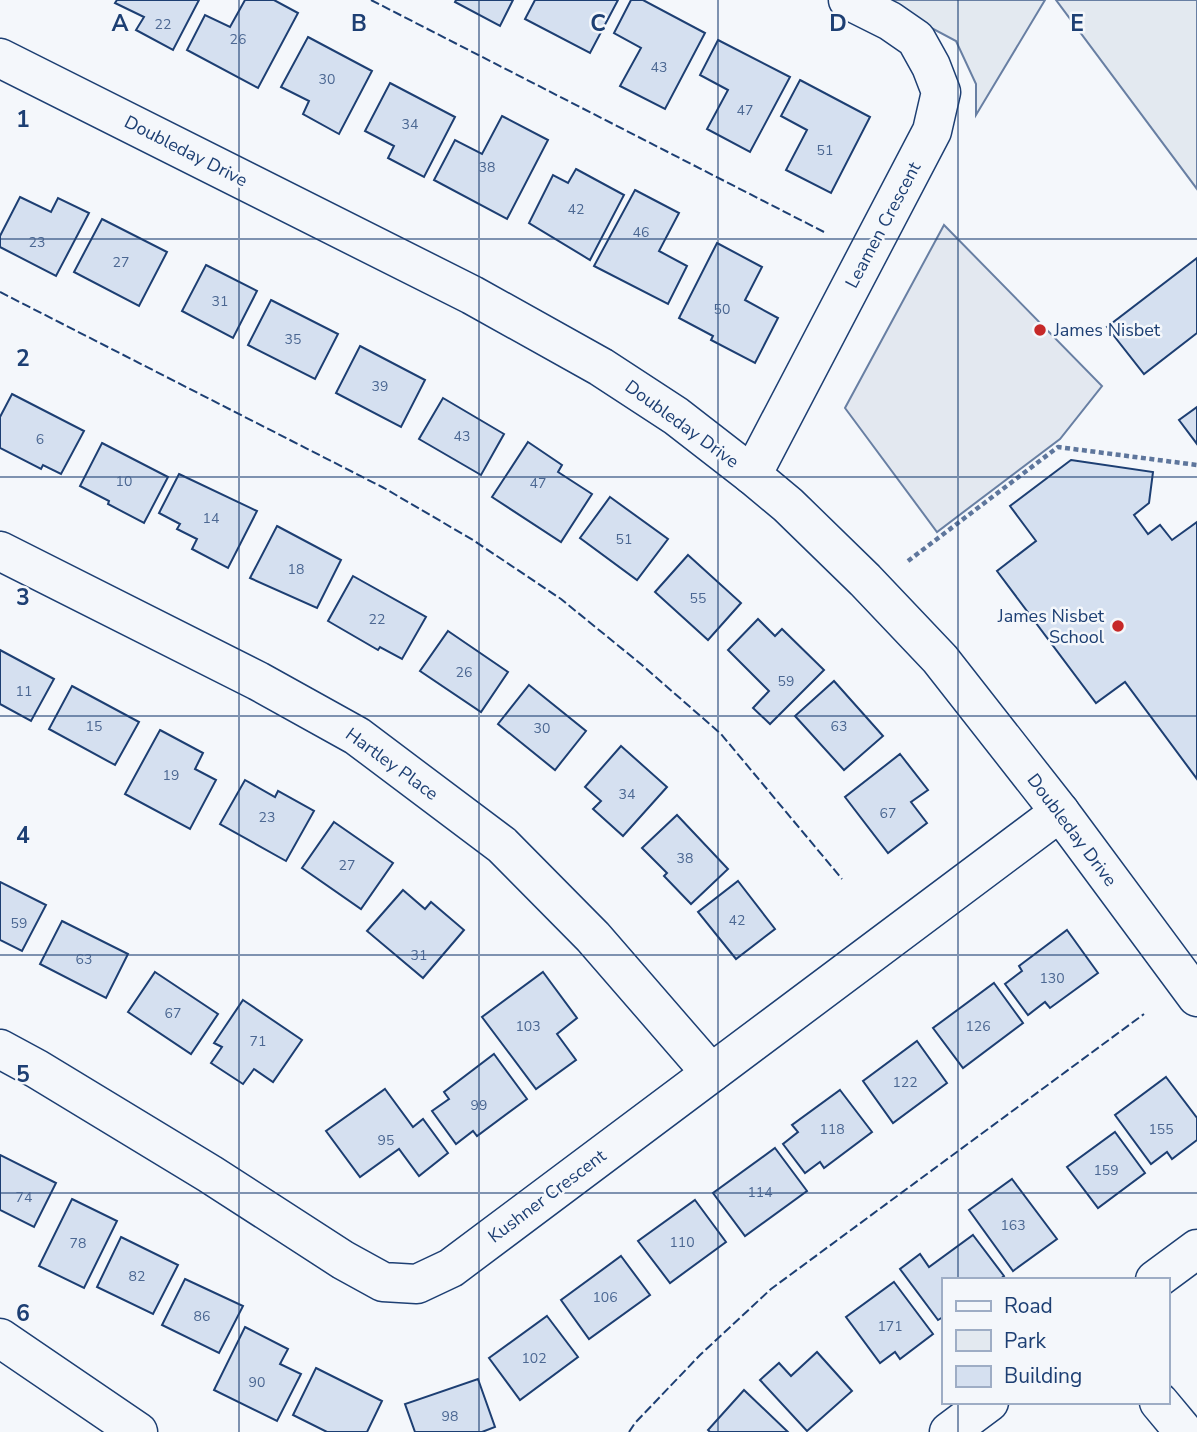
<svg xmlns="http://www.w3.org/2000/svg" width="1197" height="1432" font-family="'Nunito Sans',sans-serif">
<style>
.green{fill:#e3e9f0;stroke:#687fa3;stroke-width:2}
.parking{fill:#e3e8f0;stroke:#687fa3;stroke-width:2}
.building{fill:#d5e0f0;stroke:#1d3f73;stroke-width:2}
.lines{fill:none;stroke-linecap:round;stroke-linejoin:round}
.minor-casing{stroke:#1d3f73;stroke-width:41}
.path{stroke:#5e769c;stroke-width:4.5;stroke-dasharray:5 3.5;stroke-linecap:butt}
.minor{stroke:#f4f7fb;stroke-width:38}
.fence{stroke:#1d3f73;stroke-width:2;stroke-dasharray:9 3.5;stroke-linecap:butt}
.grid{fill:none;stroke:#1d3f73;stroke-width:2;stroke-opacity:0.55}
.poi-dot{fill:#c62828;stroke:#f4f7fb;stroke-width:2.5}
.labels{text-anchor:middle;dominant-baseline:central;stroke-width:5;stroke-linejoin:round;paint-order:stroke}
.number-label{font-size:14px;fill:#4b6792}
.street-label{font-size:18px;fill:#1d3f73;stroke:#f4f7fb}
.poi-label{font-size:18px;fill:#1d3f73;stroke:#f4f7fb;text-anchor:start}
.grid-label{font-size:23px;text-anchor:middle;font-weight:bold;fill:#1d3f73;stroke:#f4f7fb;stroke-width:5;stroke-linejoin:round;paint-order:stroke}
</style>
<rect width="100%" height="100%" fill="#f4f7fb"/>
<g class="green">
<polygon points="879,0 1045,0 976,115 976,84 956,41"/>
<polygon points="1056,0 1197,0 1197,189"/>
</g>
<polygon class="parking" points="944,225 1102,386 1060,439 937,532 845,408"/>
<g class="building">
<polygon points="117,0 199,0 173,50 136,30 144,17 115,3"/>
<polygon points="245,0 274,0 298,13 258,88 187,50 205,15 230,27"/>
<polygon points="456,0 513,0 500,26 455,2"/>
<polygon points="535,0 618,0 590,53 525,19"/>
<polygon points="631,0 643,0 705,33 665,109 620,86 641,48 614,33"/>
<polygon points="308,37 372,71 339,134 303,114 309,101 281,87"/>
<polygon points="718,40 790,77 750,152 707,129 728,90 700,75"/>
<polygon points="800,80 870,117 831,193 786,170 807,130 781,116"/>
<polygon points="390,83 455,117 424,177 388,158 394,146 365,131"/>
<polygon points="502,116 548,140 507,219 434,180 455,140 482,154"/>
<polygon points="576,169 624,195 590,260 529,223 553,175 568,183"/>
<polygon points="635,190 679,213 659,251 687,266 668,304 594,266"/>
<polygon points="20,197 51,212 58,198 89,213 56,276 0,247 0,236"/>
<polygon points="102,219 167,252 139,306 74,272"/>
<polygon points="717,243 762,267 745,300 778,318 755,363 711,340 713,336 679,318"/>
<polygon points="1197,258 1197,333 1144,374 1107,327"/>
<polygon points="206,265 257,291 233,338 182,311"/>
<polygon points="271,300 338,334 315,379 248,345"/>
<polygon points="360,346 425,380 401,427 336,393"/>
<polygon points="12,394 84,431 61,474 43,465 41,469 0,448 0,417"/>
<polygon points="443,398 504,434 481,475 419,439"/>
<polygon points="1197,407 1197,444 1179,420"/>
<polygon points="528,442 562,465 558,472 592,494 561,542 492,497"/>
<polygon points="102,443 168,477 144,523 108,504 109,501 80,486"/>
<polygon points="1071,460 1153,472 1149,503 1134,515 1148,534 1160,525 1172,540 1197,522 1197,779 1125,682 1096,703 997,571 1036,541 1010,506"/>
<polygon points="179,474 257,511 228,568 192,549 197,539 177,529 180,524 159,513"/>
<polygon points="610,497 668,539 637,580 580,538"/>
<polygon points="277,526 341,560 317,608 250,578"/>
<polygon points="688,555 741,603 708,640 655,592"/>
<polygon points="353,576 426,617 402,659 380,647 378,650 328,621"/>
<polygon points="758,619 775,636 782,629 824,670 770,724 753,708 769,691 728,650"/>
<polygon points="448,631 508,672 481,712 420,671"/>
<polygon points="0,650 54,679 31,721 0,704"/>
<polygon points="834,681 883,736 844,770 795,716"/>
<polygon points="529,685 586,731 555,770 498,724"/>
<polygon points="72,686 139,722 115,765 49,729"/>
<polygon points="160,730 203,753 195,769 216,780 190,829 125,794"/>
<polygon points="621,746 667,787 623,836 593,809 601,801 585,787"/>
<polygon points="900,754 928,790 911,802 927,823 888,853 845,797"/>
<polygon points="245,780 275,797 278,791 314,811 286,861 220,824"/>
<polygon points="677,815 728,869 691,904 664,876 667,873 642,848"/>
<polygon points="334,822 393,863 361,909 302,868"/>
<polygon points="738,881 775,929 736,959 698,912"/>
<polygon points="0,882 46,905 22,951 0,940"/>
<polygon points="403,890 425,909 431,902 464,930 423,978 367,931"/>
<polygon points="62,921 128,954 106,998 40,964"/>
<polygon points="1067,930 1098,973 1050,1008 1045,1002 1028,1015 1005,984 1022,971 1019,966"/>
<polygon points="155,972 218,1014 191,1054 128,1012"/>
<polygon points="543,972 577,1018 557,1034 576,1060 536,1089 482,1017"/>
<polygon points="994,983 1023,1023 963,1068 933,1028"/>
<polygon points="243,1000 302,1040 273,1082 254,1069 243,1084 211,1063 222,1047 214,1043"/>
<polygon points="917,1041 947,1083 893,1123 863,1081"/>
<polygon points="494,1054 527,1099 477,1136 473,1131 456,1144 432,1111 449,1099 444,1092"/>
<polygon points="1166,1077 1197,1118 1197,1140 1172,1159 1167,1152 1151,1164 1115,1115"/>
<polygon points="385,1089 413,1127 423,1119 448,1153 419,1176 399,1149 360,1177 326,1131"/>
<polygon points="840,1090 872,1132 824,1168 820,1162 805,1173 783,1144 798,1132 792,1125"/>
<polygon points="1115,1132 1145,1173 1098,1208 1067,1167"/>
<polygon points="775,1148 807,1191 745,1236 713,1193"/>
<polygon points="0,1155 56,1183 34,1227 0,1210"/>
<polygon points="1012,1179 1057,1239 1013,1271 969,1210"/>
<polygon points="72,1199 117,1221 84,1288 39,1266"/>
<polygon points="695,1200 726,1242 670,1283 638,1241"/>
<polygon points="973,1235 1004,1276 999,1280 943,1280 943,1317 938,1320 900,1269 920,1254 929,1267"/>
<polygon points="121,1237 178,1265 153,1314 97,1287"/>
<polygon points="621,1256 650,1295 589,1339 561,1300"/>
<polygon points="185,1279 243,1306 219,1353 162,1325"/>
<polygon points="894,1282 933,1334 900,1359 895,1352 880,1363 846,1317"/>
<polygon points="547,1316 578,1357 520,1400 489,1358"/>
<polygon points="245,1327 288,1349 280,1364 301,1374 277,1421 214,1390"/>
<polygon points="817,1352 852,1391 807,1431 760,1380 779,1363 791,1376"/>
<polygon points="316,1368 382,1401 367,1432 327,1432 293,1415"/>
<polygon points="478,1379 495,1427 482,1432 415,1432 405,1404"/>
<polygon points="744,1390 788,1432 710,1432 708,1430"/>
</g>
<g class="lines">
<g class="minor-casing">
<g id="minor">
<polyline points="0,58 472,295 601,367 676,416 752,475 788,505 865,580 940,659 1060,812 1197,997"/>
<polyline points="752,475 932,131 941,92 931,66 916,39 890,21 848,0"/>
<polyline points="0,551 258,681 357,736 502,845 593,937 711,1073"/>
<polyline points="0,1049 37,1069 210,1174 343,1260 383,1282 417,1284 451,1268 1060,812"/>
<polyline points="1155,1280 1197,1249"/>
<polyline points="0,1338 138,1432"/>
<polyline points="1159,1402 1184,1432"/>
<polyline points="949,1432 989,1402"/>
</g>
</g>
<polyline class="path" points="908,561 1058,447 1197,465"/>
<use href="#minor" class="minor"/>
<g class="fence">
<polyline points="371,0 824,232"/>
<polyline points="0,292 384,488 473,540 561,599 642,665 721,734 842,879"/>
<polyline points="629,1432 635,1423 700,1355 771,1289 1144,1014"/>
</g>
</g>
<path class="grid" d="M239,0v1432M479,0v1432M718,0v1432M958,0v1280M0,239h1197M0,477h1197M0,716h1197M0,955h1197M0,1193h1197M958,1402v30"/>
<g class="poi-dot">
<circle cx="1040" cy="330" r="7"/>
<circle cx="1118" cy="626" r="7"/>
</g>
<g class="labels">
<g class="number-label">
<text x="163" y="24">22</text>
<text x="238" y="39">26</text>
<text x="659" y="67">43</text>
<text x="327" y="79">30</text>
<text x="745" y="110">47</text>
<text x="410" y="124">34</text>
<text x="825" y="150">51</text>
<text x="487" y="167">38</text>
<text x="576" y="209">42</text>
<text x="641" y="232">46</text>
<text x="37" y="242">23</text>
<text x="121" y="262">27</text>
<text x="220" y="301">31</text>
<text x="722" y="309">50</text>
<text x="293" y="339">35</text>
<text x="380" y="386">39</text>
<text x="462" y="436">43</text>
<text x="40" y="439">6</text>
<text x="124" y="481">10</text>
<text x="538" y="483">47</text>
<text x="211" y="518">14</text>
<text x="624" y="539">51</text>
<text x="296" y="569">18</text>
<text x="698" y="598">55</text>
<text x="377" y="619">22</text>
<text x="464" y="672">26</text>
<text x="786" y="681">59</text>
<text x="24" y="691">11</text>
<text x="94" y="726">15</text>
<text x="839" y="726">63</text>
<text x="542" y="728">30</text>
<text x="171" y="775">19</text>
<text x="627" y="794">34</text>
<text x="888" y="813">67</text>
<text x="267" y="817">23</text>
<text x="685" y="858">38</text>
<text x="347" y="865">27</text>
<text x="737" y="920">42</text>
<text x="19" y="923">59</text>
<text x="419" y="955">31</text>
<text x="84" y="959">63</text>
<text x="1052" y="978">130</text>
<text x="173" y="1013">67</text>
<text x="528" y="1026">103</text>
<text x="978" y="1026">126</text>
<text x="258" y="1041">71</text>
<text x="905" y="1082">122</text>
<text x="479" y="1105">99</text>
<text x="832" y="1129">118</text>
<text x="1161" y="1129">155</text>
<text x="386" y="1140">95</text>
<text x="1106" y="1170">159</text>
<text x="760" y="1192">114</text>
<text x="24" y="1197">74</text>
<text x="1013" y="1225">163</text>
<text x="682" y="1242">110</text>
<text x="78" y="1243">78</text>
<text x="137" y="1276">82</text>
<text x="605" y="1297">106</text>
<text x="202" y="1316">86</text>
<text x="890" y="1326">171</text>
<text x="534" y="1358">102</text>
<text x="257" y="1382">90</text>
<text x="450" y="1416">98</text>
</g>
<g class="street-label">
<text transform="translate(186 151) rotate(27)">Doubleday Drive</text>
<text transform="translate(883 225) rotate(-62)">Leamen Crescent</text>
<text transform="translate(682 424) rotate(36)">Doubleday Drive</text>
<text transform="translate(392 764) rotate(36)">Hartley Place</text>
<text transform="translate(1072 830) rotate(53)">Doubleday Drive</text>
<text transform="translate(547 1196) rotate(-37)">Kushner Crescent</text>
</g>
<g class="poi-label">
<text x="1054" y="330">James Nisbet</text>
<text x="1104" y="616" text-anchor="end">James Nisbet<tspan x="1104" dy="21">School</tspan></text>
</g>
</g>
<g class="grid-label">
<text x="120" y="31">A</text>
<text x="359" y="31">B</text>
<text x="598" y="31">C</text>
<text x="838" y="31">D</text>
<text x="1077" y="31">E</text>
<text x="23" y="127">1</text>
<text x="23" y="366">2</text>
<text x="23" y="605">3</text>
<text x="23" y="843">4</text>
<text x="23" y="1082">5</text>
<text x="23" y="1321">6</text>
</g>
<rect x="942" y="1278" width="228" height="126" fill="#f4f7fb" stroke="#9eadc5" stroke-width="2"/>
<rect x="956" y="1301" width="35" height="10" fill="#f4f7fb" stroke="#9eadc5" stroke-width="2"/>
<text x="1004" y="1313" font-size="21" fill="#1d3f73">Road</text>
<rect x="956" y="1330" width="35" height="21" fill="#e3e9f0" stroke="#9eadc5" stroke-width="2"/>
<text x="1004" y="1348" font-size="21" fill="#1d3f73">Park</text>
<rect x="956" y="1366" width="35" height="21" fill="#d5e0f0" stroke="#9eadc5" stroke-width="2"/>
<text x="1004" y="1383" font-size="21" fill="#1d3f73">Building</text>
</svg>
